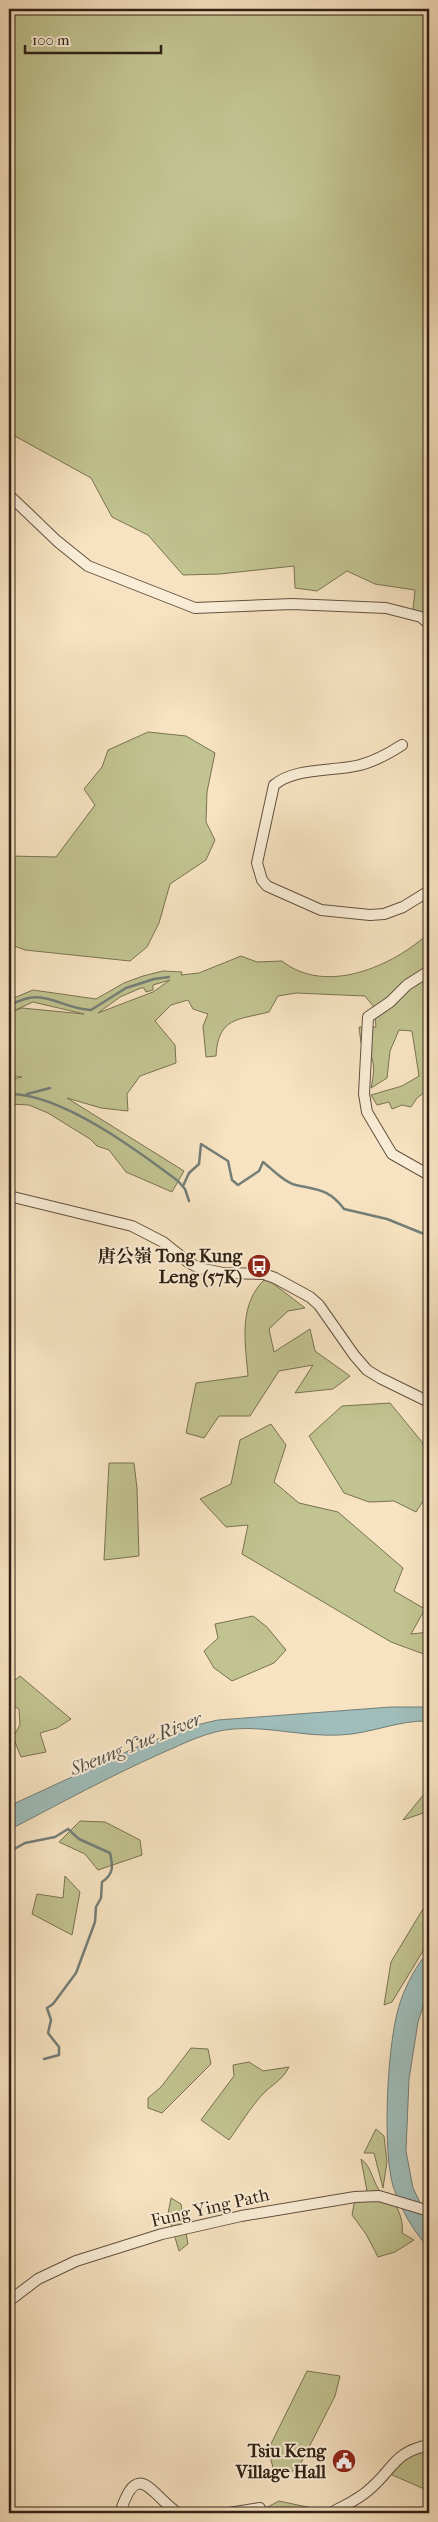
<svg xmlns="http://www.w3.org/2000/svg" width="438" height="2522" font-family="'IM FELL French Canon','Noto Serif TC',serif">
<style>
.green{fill:#c1c390;stroke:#797252;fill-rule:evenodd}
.water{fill:#9fbdba;stroke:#737e78}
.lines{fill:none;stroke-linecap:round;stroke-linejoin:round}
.stream{stroke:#737e78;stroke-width:2.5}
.minor-casing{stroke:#62513f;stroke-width:12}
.minor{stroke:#faedd7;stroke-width:10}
.labels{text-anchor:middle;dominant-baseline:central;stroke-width:4;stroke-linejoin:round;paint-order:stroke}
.poi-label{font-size:18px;font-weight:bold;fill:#312014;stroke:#faedd7;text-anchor:end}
.street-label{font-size:18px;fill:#312014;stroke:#faedd7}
.water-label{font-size:19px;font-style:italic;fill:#524f46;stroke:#faedd7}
</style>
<rect width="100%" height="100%" fill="#f7e3c1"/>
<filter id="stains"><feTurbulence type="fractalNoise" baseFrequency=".004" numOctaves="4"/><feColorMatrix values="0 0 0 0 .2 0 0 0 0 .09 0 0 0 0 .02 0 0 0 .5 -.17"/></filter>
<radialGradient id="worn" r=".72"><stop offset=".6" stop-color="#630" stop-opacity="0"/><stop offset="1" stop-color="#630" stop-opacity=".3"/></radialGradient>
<g class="green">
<polygon points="9,9 429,9 429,619 413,609 415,590 375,584 347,571 317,591 295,588 294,566 220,574 183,575 148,535 112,517 91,478 13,435 9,439"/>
<polygon points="148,732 186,736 215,753 207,792 206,822 215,840 206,860 170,884 159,923 147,947 130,961 25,950 9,944 9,856 56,857 95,805 84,789 102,767 108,750"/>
<path d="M429,933v156l-12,9 -6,9 -9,-2 -10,4 -3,-7 -12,3 -6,-10 31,-9 17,-10 -7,-45 -13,-1 -9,21 -3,27 -16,10c4,-19 5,-32 -10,-45l-2,-16h17l-2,-20 -9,-11 -69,-3 -18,3 -9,16c-31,8 -51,5 -53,44l-10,1 -3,-31 5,-12 -15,-5 -5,-9 -17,5 -16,16 20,24 1,18 -36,13 -13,18 1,17 -27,-3 -34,-10 117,73 -12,21 -46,-20 -17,-22 -12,-4 -7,-7 -42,-26 -19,-8 -20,-1v-24l13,-3 -13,-1v-76l24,-10 63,9 28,-16 19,-7 20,-5 19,1 -1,3 18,-2 42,-17 16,6 25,-1c44,35 111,5 147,-28zM170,980l-17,12 -55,21 22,-16 21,-9h3l2,4 7,-2v-5zM33,1002l51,12 -62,-6 -11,4z"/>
<path d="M266,1278l39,30 -17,3 -19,18 5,23 36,-23 5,22 35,25 -17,13 -38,4 18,-28 -34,6 -29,45h-31l-15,22 -18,-5 10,-50 52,-7c-3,-35 -10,-72 18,-98z"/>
<polygon points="390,1403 422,1442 429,1460 429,1492 416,1512 394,1501 369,1502 344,1493 309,1436 342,1406"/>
<polygon points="271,1424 286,1445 274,1482 299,1503 338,1512 403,1568 394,1591 425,1609 411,1634 429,1632 429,1656 391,1642 242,1554 248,1525 226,1527 200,1499 231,1484 240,1440"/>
<polygon points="109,1463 134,1463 137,1488 139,1556 104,1560"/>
<polygon points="253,1616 267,1627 286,1650 274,1663 232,1681 214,1668 204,1651 218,1638 215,1624"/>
<polygon points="20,1676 71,1719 57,1728 40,1733 46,1752 21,1757 13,1737 20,1725 19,1709 9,1704 9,1685"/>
<polygon points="429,1788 429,1811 403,1820"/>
<polygon points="80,1821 105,1822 140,1840 142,1855 98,1870 85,1854 59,1842"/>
<polygon points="65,1876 80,1892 72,1935 32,1914 37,1894 63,1898"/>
<polygon points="429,1899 429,1941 392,2002 384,2005 391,1962"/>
<polygon points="191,2048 208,2049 211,2064 162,2113 148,2108 148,2098 161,2087"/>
<path d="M249,2062l14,9 26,-4c-8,15 -16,16 -27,28 -12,13 -22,30 -33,45l-28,-20 33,-44 -1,-11z"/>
<polygon points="376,2129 384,2136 387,2162 383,2188 374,2153 364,2153"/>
<path d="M361,2159c10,7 11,20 18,31 3,5 9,5 12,9 8,9 13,24 11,34l12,7 -19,12 -17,5 -12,-23 -14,-19 2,-11 13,-13z"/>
<polygon points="171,2198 181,2204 188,2244 179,2251 168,2214"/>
<polygon points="307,2371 340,2376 335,2396 299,2467 277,2481 268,2450"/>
<path d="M429,2449v42l-39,-17c12,-14 22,-19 39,-25z"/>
<polygon points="279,2501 312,2508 303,2513 256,2513"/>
</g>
<g class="water">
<path d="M391,1707h38v14c-31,-1 -59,13 -89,14 -36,2 -71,-9 -107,-6 -25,2 -48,14 -71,24 -52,23 -103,51 -153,77v-24l128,-59 55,-21 26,-6z"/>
<path d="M429,1951v37l-11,34 -9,57 -3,72 7,37 16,33v27c-17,-18 -28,-39 -36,-62 -11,-38 -6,-149 8,-186 6,-17 16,-36 28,-49z"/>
</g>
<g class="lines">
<g class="stream">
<path d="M9,1006c35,-21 48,2 82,4l35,-22 28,-9 15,-2"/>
<path d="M9,1094c51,-1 128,56 169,87l7,8 4,12"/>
<polyline points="27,1094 50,1088"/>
<path d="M183,1186l6,-13 10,-9 2,-20 27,17 4,19 6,5 21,-14 4,-9c9,7 22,21 33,23 22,5 33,4 48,24l43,10 42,17"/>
<path d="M9,1852l16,-9 30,-6 13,-8 11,10 31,14c3,13 4,21 -8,29l-1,16 -5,9 -1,15 -19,51 -23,31 -6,4 4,12 -3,13 11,14v8l-15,4"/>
</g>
<g class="minor-casing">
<g id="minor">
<polyline points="9,495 57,541 88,566 195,608 292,604 386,608 421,617 429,624"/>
<path d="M402,745c-14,9 -26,16 -42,20 -28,7 -64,2 -86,20l-17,78 5,17 5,6 54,24 49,5 14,-1 19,-7 26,-16"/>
<polyline points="429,971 407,985 390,1002 368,1017 364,1094 367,1112 392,1154 429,1175"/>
<polyline points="9,1196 132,1226 163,1242 188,1262 199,1268 223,1273 264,1274 275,1278 310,1297 319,1305 354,1355 367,1370 380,1378 429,1402"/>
<polyline points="9,2301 38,2279 76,2261 162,2234 241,2216 355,2197 379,2196 429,2211"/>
<path d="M120,2513c18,-56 31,-18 58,0"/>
<polyline points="229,2513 260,2508"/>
<path d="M331,2513c14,-8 29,-14 40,-25 23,-20 23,-36 58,-43"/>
</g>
</g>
<use href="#minor" class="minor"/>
</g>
<defs>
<g id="bus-disc" transform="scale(1.25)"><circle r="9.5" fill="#8f2418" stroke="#faedd7"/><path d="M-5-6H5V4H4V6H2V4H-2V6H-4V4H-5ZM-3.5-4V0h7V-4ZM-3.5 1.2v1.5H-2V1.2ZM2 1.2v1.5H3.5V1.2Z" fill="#fff"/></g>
<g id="civic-disc" transform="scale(1.25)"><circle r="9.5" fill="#8f2418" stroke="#faedd7"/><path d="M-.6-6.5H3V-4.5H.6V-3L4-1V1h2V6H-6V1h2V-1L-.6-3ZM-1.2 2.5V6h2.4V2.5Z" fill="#fff"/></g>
</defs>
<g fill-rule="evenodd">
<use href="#bus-disc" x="259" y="1266"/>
<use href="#civic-disc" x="344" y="2461"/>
</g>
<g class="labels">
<g class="poi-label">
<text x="242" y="1256">唐公嶺 Tong Kung<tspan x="242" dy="21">Leng (57K)</tspan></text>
<text x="326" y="2451">Tsiu Keng<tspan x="326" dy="21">Village Hall</tspan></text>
</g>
<g class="street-label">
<text transform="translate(210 2208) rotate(-13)">Fung Ying Path</text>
</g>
<g class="water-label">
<text transform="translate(136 1744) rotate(-22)">Sheung Yue River</text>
</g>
</g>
<rect width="438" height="2522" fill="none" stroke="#f7e3c1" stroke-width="30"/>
<rect x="10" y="10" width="418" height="2502" fill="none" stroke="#312014" stroke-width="2.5"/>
<rect x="15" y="15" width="408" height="2492" fill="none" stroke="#312014"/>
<path d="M25 45v8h136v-8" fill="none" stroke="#312014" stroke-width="2.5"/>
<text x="32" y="45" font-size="15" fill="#312014" stroke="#faedd7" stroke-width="4" paint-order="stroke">100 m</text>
<rect width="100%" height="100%" filter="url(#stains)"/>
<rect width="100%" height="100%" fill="url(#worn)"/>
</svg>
